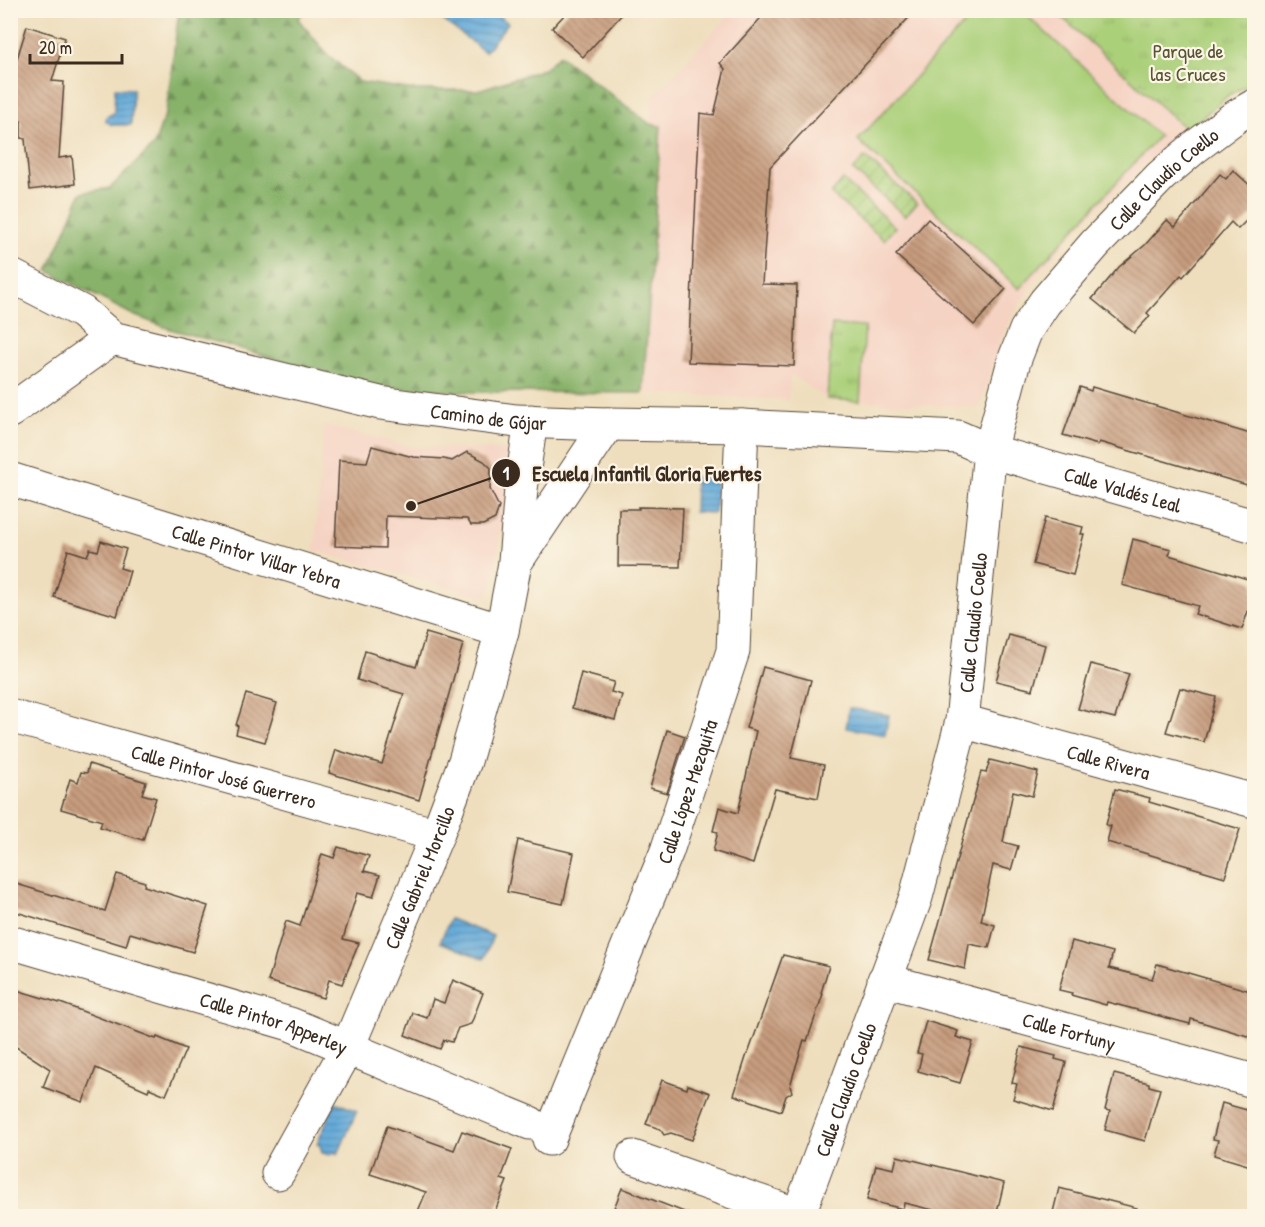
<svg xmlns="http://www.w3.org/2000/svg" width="1265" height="1227" font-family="'Patrick Hand',sans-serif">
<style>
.built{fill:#f5d2c2}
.forest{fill:url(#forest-firs);stroke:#626e44;stroke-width:1.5}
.park{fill:url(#park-tufts);stroke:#737d4c;stroke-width:1.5}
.garden{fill:url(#garden-furrows);stroke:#737d4c;stroke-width:1.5}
.pitch{fill:#abd07a;stroke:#737d4c;stroke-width:1.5}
.water{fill:url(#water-rules);stroke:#4e6a7c;stroke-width:1.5}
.building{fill:url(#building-back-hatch)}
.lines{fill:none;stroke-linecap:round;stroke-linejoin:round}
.minor-casing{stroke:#564536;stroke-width:35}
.minor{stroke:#fff;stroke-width:33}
.labels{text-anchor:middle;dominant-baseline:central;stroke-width:4.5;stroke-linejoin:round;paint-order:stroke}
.park-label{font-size:20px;fill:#575435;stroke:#fcf5e5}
.street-label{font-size:20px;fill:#3b2a1e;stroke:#fcf5e5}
.leader{fill:none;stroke:#3b2a1e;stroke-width:2}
.callout-dot{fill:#3b2a1e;stroke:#fcf5e5;stroke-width:2}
.mark-label{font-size:18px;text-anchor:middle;font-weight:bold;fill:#fff}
.callout-label{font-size:21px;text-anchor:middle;font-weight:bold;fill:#3b2a1e;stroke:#fcf5e5;stroke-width:4.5;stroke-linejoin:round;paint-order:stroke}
</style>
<defs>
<pattern id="forest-firs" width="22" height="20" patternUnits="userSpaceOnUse" patternTransform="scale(1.5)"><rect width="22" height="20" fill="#88b26a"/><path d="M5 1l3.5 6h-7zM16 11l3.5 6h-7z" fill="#709157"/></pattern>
<pattern id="park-tufts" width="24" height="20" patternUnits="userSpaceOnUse" patternTransform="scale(1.5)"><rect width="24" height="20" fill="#abd07a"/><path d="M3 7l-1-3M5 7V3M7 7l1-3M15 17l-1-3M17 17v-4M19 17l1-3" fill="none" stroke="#94b369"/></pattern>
<pattern id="garden-furrows" width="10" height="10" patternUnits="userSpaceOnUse" patternTransform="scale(1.5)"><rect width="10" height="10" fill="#abd07a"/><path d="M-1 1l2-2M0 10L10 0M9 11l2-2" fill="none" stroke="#94b369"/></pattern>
<pattern id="water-rules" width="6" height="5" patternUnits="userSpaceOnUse" patternTransform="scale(1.5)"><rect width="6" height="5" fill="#62a9d9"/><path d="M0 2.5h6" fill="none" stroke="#528aaf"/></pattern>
<pattern id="building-back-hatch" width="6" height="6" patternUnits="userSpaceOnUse" patternTransform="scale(1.5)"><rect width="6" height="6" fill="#c79c7e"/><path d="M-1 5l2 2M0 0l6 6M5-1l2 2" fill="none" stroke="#a37f67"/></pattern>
</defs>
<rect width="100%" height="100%" fill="#fcf5e5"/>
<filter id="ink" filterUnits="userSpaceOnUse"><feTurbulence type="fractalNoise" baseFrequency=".0167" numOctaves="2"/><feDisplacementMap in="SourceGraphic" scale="12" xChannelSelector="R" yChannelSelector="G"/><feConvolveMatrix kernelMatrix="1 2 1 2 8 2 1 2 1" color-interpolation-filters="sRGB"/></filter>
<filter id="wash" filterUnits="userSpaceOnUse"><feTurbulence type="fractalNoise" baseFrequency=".008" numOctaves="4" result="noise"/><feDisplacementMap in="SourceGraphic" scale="24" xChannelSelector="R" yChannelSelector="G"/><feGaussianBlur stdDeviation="1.35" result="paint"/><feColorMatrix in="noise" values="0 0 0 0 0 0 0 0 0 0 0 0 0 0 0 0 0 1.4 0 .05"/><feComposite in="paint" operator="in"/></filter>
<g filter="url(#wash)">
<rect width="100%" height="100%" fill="#eedebd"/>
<g class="built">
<polygon points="733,11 1055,11 1187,130 1147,161 1082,223 1036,277 1006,327 979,408 827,399 791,374 788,400 643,393 661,127 650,124 652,97"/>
<polygon points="324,425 412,447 510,450 512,461 492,587 485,597 314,551"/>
</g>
<polygon class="forest" points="179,11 304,11 298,19 326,53 360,82 414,90 478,90 544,69 559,55 650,124 661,126 643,393 474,392 376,387 170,329 133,315 48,271 81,193 110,188 154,145 166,112"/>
<g class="park">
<polygon points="1055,11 1254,11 1254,82 1230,94 1187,130"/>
<polygon points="832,325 865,327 860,401 827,399"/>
</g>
<g class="garden">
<polygon points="865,157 917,203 905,216 853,170"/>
<polygon points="843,180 895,227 884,240 831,194"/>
</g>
<polygon class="pitch" points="976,11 1022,11 1159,136 1019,289 858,140"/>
<g class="water">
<polygon points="431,11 492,11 508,23 485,52"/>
<polygon points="115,88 133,89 131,125 112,125 106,121 106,117 114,113"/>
<polygon points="695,477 717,478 715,513 694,512"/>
<polygon points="849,708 889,715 885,735 846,728"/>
<polygon points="450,919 493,936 484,959 440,942"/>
<polygon points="335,1102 357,1111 338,1154 334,1152 330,1155 322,1153 320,1145 317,1144"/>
</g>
<g id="blocks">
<g class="building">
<polygon points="569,10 626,10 583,57 552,28"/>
<polygon points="768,10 916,10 770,167 762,284 797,285 794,366 688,362 700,113 714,115 725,69 720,63"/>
<polygon points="27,26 65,38 52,81 64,82 59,158 72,156 75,184 30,190 25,139 21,138 21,121 10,120 12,75"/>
<polygon points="1233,170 1254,189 1254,213 1238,229 1231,222 1183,277 1181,275 1147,313 1150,316 1134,333 1092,299 1119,267 1145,245 1167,220 1175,227 1220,174 1226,179"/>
<polygon points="928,219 1006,289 974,325 896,255"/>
<polygon points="1080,387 1091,391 1092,387 1254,435 1254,487 1099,442 1098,445 1063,435"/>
<polygon points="372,446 413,457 444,459 452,461 467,452 484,461 491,468 490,489 499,507 495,519 483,525 471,525 467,519 386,516 385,548 335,546 339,460 367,462"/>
<polygon points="638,507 683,508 680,567 618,566 619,509 639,509"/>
<polygon points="1045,518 1083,527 1081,534 1084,534 1073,575 1033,564"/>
<polygon points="1133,539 1171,549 1169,555 1254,581 1254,613 1248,611 1242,629 1195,614 1198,606 1122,585"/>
<polygon points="101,541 126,549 120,568 130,571 117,616 54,597 68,550 87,556 90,549 98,551"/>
<polygon points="426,633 463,644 419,800 329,773 336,750 382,764 404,694 357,680 365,651 416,667"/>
<polygon points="1009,635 1045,645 1033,690 996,681"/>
<polygon points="1091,664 1129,674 1115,718 1078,709"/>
<polygon points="763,667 811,680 791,758 824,765 818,798 775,789 753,864 713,851 718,832 713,831 719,807 738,813 756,731 746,728"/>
<polygon points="581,673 614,682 611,692 622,695 615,720 572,708"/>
<polygon points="1180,688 1216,697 1204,742 1166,732"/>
<polygon points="246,694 277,703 265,742 236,734 238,726 236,725"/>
<polygon points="667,730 685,736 667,793 650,788"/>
<polygon points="990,760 1038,772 1032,796 1013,791 1003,842 1018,846 1011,870 993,865 981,921 995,925 989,948 969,944 965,969 929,960 981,772 986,773"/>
<polygon points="89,764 146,782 142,794 156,798 143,840 100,827 102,821 61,809 70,779 78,782 81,772 87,773"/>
<polygon points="1115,789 1150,798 1149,802 1240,829 1225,877 1107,842 1111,826 1106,825"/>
<polygon points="518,840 574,853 563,904 507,892"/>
<polygon points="338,847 369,856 364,871 380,875 373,897 357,893 343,939 359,943 342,984 329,980 323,998 268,981 286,921 300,926 322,854 334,858"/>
<polygon points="117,874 145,882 144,886 208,906 193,952 130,933 126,946 10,910 10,882 105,911"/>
<polygon points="1072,941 1113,952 1109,968 1152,979 1157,964 1254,992 1254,1038 1191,1019 1190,1024 1107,1002 1106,1005 1071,995 1072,993 1059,990"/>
<polygon points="783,955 829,966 821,993 823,994 807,1041 804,1040 790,1086 792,1092 786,1096 781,1111 734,1095 747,1054 748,1054"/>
<polygon points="453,980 483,993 471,1024 458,1028 452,1042 444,1040 440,1049 405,1035 413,1013 427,1018 433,999 444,1003"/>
<polygon points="10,988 63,1004 156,1039 157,1037 186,1049 166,1095 149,1088 148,1091 96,1068 83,1102 43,1087 50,1069 10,1043"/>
<polygon points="926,1021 958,1031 956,1037 973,1042 960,1083 918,1071 922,1054 917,1053"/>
<polygon points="1021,1047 1056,1056 1055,1059 1066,1062 1053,1111 1013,1099 1017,1084 1012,1083"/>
<polygon points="1114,1074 1149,1083 1149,1086 1160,1089 1145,1141 1105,1130 1110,1111 1105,1110"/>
<polygon points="662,1080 687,1089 688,1085 710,1093 692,1140 671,1133 664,1135 660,1129 646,1124"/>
<polygon points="1222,1103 1254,1112 1254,1167 1214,1155 1218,1140 1213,1139"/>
<polygon points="387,1126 454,1150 462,1131 512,1149 501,1179 507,1181 493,1216 416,1216 426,1192 370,1174"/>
<polygon points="897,1156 1004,1183 996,1216 958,1216 904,1203 903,1209 867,1200 876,1165 894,1169"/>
<polygon points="622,1188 692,1215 692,1216 611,1216"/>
<polygon points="1059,1188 1137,1208 1135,1216 1052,1216"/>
</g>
</g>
</g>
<g filter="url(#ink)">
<use href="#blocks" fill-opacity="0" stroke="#564536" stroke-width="1.5"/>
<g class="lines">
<g class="minor-casing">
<g id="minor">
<path id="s1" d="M10,275l72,37 30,26 268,65 136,18 92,3 134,2 216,11 32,14 264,75"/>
<polyline points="10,411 112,338"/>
<path id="s2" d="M10,479l492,152"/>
<polyline points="515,561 521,489 531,421"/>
<path id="s3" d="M10,716l427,119"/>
<path id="s4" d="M962,721l292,80"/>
<path id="s5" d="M10,942l280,82 240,99"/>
<path id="s6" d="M884,980l370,101"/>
<path id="s7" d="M549,1139l118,-288 66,-200 9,-225"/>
<polyline points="633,1157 801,1216"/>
<path id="s8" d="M278,1173l69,-124 90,-214 28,-74 37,-130 13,-68 93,-139"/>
<path id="s9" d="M798,1216l118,-319 46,-176 28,-270 24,-90 12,-31 19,-28 50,-58 66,-68 34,-29 40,-30 19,-11"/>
</g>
</g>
<use href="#minor" class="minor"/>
</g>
</g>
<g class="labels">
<g class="park-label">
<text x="1188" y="50">Parque de<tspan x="1188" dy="23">las Cruces</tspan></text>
</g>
<g class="street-label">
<text stroke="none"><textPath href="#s9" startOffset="1125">Calle Claudio Coello</textPath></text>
<text stroke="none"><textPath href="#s1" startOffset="506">Camino de Gójar</textPath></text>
<text stroke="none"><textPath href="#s1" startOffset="1149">Calle Valdés Leal</textPath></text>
<text stroke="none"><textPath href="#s2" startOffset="258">Calle Pintor Villar Yebra</textPath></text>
<text stroke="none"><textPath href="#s9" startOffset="621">Calle Claudio Coello</textPath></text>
<text stroke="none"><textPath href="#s4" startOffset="152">Calle Rivera</textPath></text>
<text stroke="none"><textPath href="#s3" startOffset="222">Calle Pintor José Guerrero</textPath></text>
<text stroke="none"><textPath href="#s7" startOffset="374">Calle López Mezquita</textPath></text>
<text stroke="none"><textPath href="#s8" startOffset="328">Calle Gabriel Morcillo</textPath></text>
<text stroke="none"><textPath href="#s5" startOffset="276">Calle Pintor Apperley</textPath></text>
<text stroke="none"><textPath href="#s6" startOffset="192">Calle Fortuny</textPath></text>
<text stroke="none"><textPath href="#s9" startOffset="135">Calle Claudio Coello</textPath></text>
</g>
</g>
<path class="leader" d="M411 506L506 473"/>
<g class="callout-dot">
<circle cx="411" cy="506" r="6"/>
<circle cx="506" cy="473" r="15"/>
</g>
<g class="mark-label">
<text x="506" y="480">1</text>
</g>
<g class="callout-label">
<text x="647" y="481">Escuela Infantil Gloria Fuertes</text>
</g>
<rect width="1265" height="1227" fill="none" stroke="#fcf5e5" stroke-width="36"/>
<path d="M30 54v9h92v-9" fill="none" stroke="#3b2a1e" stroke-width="3"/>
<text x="39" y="54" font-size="18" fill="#3b2a1e" stroke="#fcf5e5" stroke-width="4.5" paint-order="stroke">20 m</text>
</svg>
